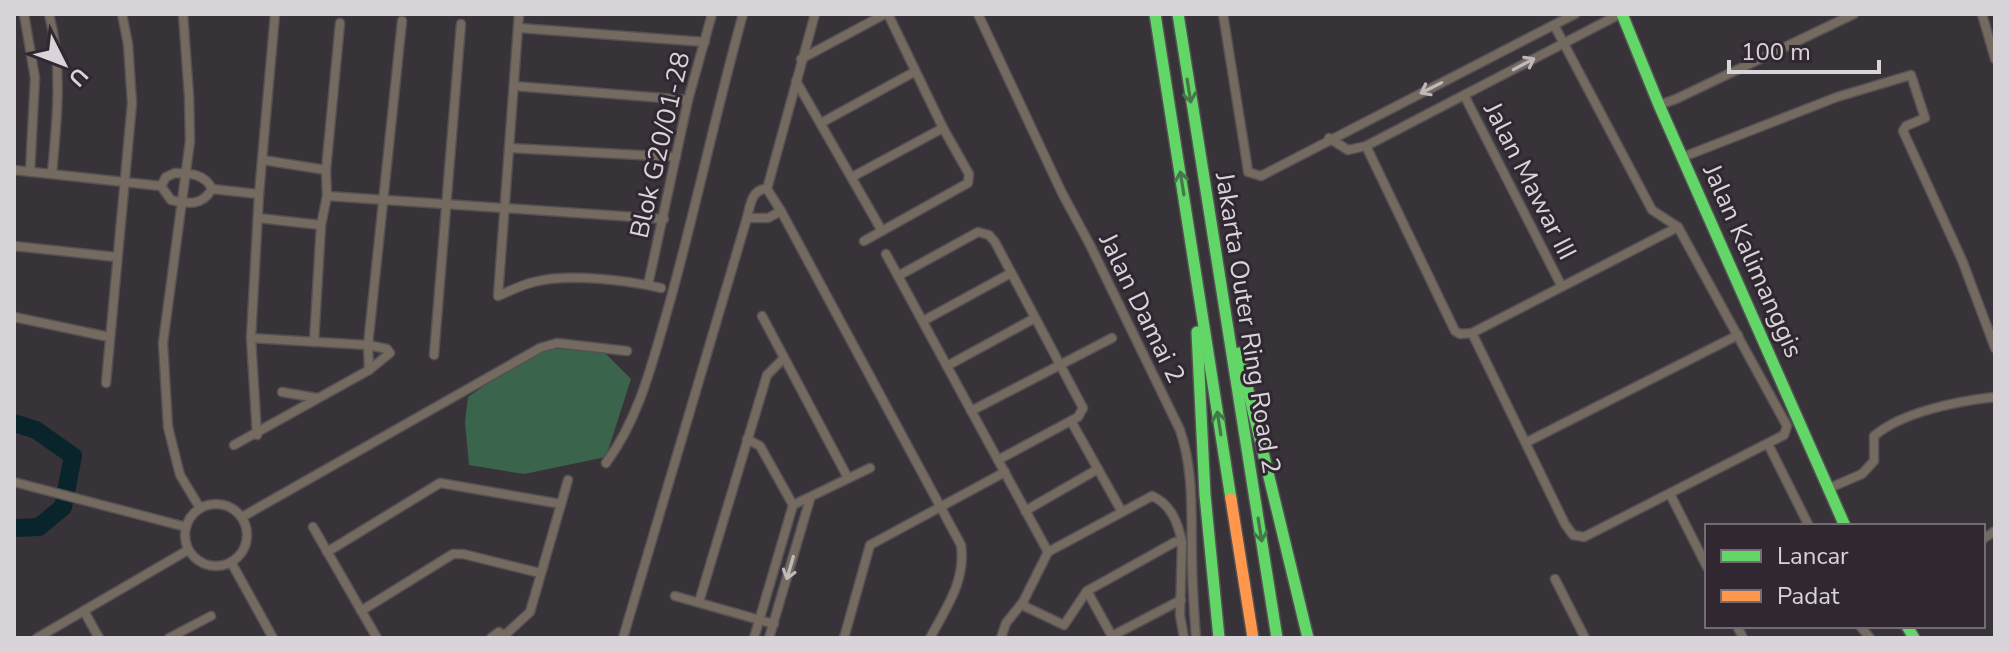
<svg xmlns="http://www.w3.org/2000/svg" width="2009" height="652" font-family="'Nunito Sans',sans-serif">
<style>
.green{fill:#3a644b}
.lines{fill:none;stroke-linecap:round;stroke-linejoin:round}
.river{stroke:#09242a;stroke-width:18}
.street-casing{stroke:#545155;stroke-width:11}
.fast-casing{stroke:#545155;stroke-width:14}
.slow-casing{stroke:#545155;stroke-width:14}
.street{stroke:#756a5f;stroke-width:8}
.fast{stroke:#63d668;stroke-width:11}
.slow{stroke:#ff974d;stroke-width:11}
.oneway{stroke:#c0b9bb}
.oneway2{stroke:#47764a}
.labels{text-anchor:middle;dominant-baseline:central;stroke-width:6;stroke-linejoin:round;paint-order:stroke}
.street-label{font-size:26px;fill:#d9d3da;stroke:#302731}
</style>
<rect width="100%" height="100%" fill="#383339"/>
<polygon class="green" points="539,348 603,351 631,379 606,457 524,474 469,465 465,422 468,397"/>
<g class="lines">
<polyline class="river" points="14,423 36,430 73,456 63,507 39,527 14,528"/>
<g class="street-casing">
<g id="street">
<polyline points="24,14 35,78 30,172"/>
<path d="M49,14c14,53 8,105 3,159"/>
<polyline points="183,14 189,96 190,141 163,343 168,427 180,475 200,508"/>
<path d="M519,14l-21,282c12,-5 23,-11 36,-14 34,-9 92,-2 127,6"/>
<polyline points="888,14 943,128"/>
<path d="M978,14l84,179 28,52 90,185c14,41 11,83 12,126 0,27 2,55 4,82"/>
<polyline points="1223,14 1247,164 1248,172 1261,176 1575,14"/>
<polyline points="1982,14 1995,59"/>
<polyline points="519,28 705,42"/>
<polyline points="801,59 885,14"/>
<polyline points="796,81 882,231"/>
<polyline points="514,86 688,100"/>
<polyline points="1464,95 1561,285"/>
<polyline points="1659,105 1676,99 1854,14"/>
<polyline points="821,123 914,72"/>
<polyline points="1329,138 1348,150 1366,146 1620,14"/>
<polyline points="1366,146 1455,331 1460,334 1472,333 1678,227"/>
<polyline points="509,148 676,157"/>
<polyline points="1683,157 1837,97 1911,75 1925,118 1906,126 1903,131 1962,260 1995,348"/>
<polyline points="263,160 326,170"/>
<polyline points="14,170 161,186"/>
<path d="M175,173c15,0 30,1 37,16 -10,17 -23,15 -41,11l-10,-14 5,-9z"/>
<polyline points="852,177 943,128 969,174 968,183 864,241"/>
<polyline points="212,189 259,194"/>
<polyline points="767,189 815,14"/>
<polyline points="327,196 664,219"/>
<polyline points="258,218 321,225"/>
<polyline points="747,218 768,218 781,211"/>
<polyline points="14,246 116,257"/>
<polyline points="886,254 1048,552"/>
<polyline points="898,276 978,232 989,235 995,242 1083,408 1078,417 998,460"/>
<polyline points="648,285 688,100 712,14"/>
<polyline points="762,316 848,478"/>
<polyline points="14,317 109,337"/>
<polyline points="923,321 1011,273"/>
<polyline points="1472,333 1565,524 1573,535 1584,537 1784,435 1787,426 1678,227 1652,210 1554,25"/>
<polyline points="314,342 321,225 327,196 326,170 340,23"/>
<polyline points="434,355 461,24"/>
<polyline points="947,366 1035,318"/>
<polyline points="369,370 368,345 402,21"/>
<polyline points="106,383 132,103 128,44 122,14"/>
<polyline points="282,392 317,398"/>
<polyline points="971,411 1112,338"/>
<polyline points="1071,421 1122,512"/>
<polyline points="257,435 251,338 259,194 275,14"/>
<polyline points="747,439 760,446 793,505 870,468"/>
<polyline points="1527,442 1738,335"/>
<polyline points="1768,444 1809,526"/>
<polyline points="234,445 369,370 390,353 387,349 368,345 251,338"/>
<path d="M606,463c34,-46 47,-103 63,-158 27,-97 47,-194 74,-291"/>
<polyline points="14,482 186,527"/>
<path d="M1827,489l35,-15 12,-13v-25c28,-24 84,-35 121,-39"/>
<polyline points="1670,494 1707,567"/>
<circle cx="216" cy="535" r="31"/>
<polyline points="1025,511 1098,469"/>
<polyline points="242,517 540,348 557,343 627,351"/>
<polyline points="313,527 377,638"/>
<polyline points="1983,539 1995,531"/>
<path d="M1182,542c-4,-19 -11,-38 -30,-46l-104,56 -25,50 3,5 38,18 23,-34 88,-49h7l-2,73 4,23"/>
<polyline points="327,552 440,483 561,504"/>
<polyline points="231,562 273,638"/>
<polyline points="1555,579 1585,638"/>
<polyline points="1087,591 1113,638"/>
<polyline points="675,596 774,624"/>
<polyline points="699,602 767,375 784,358"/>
<polyline points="84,611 99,638"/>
<polyline points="361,611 453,554 463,554 540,573"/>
<polyline points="1737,626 1743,638"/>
<polyline points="1860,626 1870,638"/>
<polyline points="506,634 530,612 568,480"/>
<polyline points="1112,636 1181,600"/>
<polyline points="37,638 188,550"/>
<polyline points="169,638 211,616"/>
<polyline points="491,638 499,632 508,638"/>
<path d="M623,638l124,-420c3,-12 5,-30 20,-29l14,22 180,334c5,36 -15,63 -31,93"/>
<polyline points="754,638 793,505"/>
<polyline points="769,638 810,499"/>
<polyline points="844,638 870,545 1005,472"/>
<polyline points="1001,638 1006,623 1023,602"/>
</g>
</g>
<g class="fast-casing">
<g id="fast">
<polyline points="1155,14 1231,499"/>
<polyline points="1178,14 1277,638"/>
<polyline points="1622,14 1659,105 1845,526"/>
<polyline points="1197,332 1205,495 1219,638"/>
<polyline points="1239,353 1308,638"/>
<polyline points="1907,626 1914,638"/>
</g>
</g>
<g class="slow-casing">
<polyline id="slow" points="1231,499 1253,638"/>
</g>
<use href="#street" class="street"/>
<use href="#fast" class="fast"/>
<use href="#slow" class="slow"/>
</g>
<defs><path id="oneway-shaft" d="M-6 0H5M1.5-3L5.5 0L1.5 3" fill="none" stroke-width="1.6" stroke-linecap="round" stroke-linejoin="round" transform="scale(2)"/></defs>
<g class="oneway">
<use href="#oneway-shaft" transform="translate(1524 64) rotate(-28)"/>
<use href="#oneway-shaft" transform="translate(1431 88) rotate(153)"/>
<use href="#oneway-shaft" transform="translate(790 568) rotate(106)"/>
</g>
<g class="oneway2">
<use href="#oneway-shaft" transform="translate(1189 91) rotate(81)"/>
<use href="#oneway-shaft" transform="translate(1182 183) rotate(-99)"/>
<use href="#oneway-shaft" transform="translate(1219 423) rotate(-99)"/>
<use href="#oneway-shaft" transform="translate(1260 530) rotate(81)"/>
</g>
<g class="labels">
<g class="street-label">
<text transform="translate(660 145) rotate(-77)">Blok G20/01-28</text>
<text transform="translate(1530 181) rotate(63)">Jalan Mawar III</text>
<text transform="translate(1753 261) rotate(66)">Jalan Kalimanggis</text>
<text transform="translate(1142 308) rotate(64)">Jalan Damai 2</text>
<text transform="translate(1248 323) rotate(81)">Jakarta Outer Ring Road 2</text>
</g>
</g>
<rect width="2009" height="652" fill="none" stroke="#d9d3da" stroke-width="32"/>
<rect x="1705" y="524" width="280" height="104" fill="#302731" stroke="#746c75" stroke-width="2"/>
<rect x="1721" y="550" width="40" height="12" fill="#63d668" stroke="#746c75" stroke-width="2"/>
<text x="1777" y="564" font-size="24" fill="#d9d3da">Lancar</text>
<rect x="1721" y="590" width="40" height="12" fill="#ff974d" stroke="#746c75" stroke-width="2"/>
<text x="1777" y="604" font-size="24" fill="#d9d3da">Padat</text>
<g transform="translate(64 64) rotate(132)" stroke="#302731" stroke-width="6" paint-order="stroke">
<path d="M0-6L14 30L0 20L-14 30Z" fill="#d9d3da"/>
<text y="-12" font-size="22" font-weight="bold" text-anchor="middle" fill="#d9d3da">U</text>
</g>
<path d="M1729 60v12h150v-12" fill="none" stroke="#d9d3da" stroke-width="4"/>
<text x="1741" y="60" font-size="24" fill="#d9d3da" stroke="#302731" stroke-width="6" paint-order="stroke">100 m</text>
</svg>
